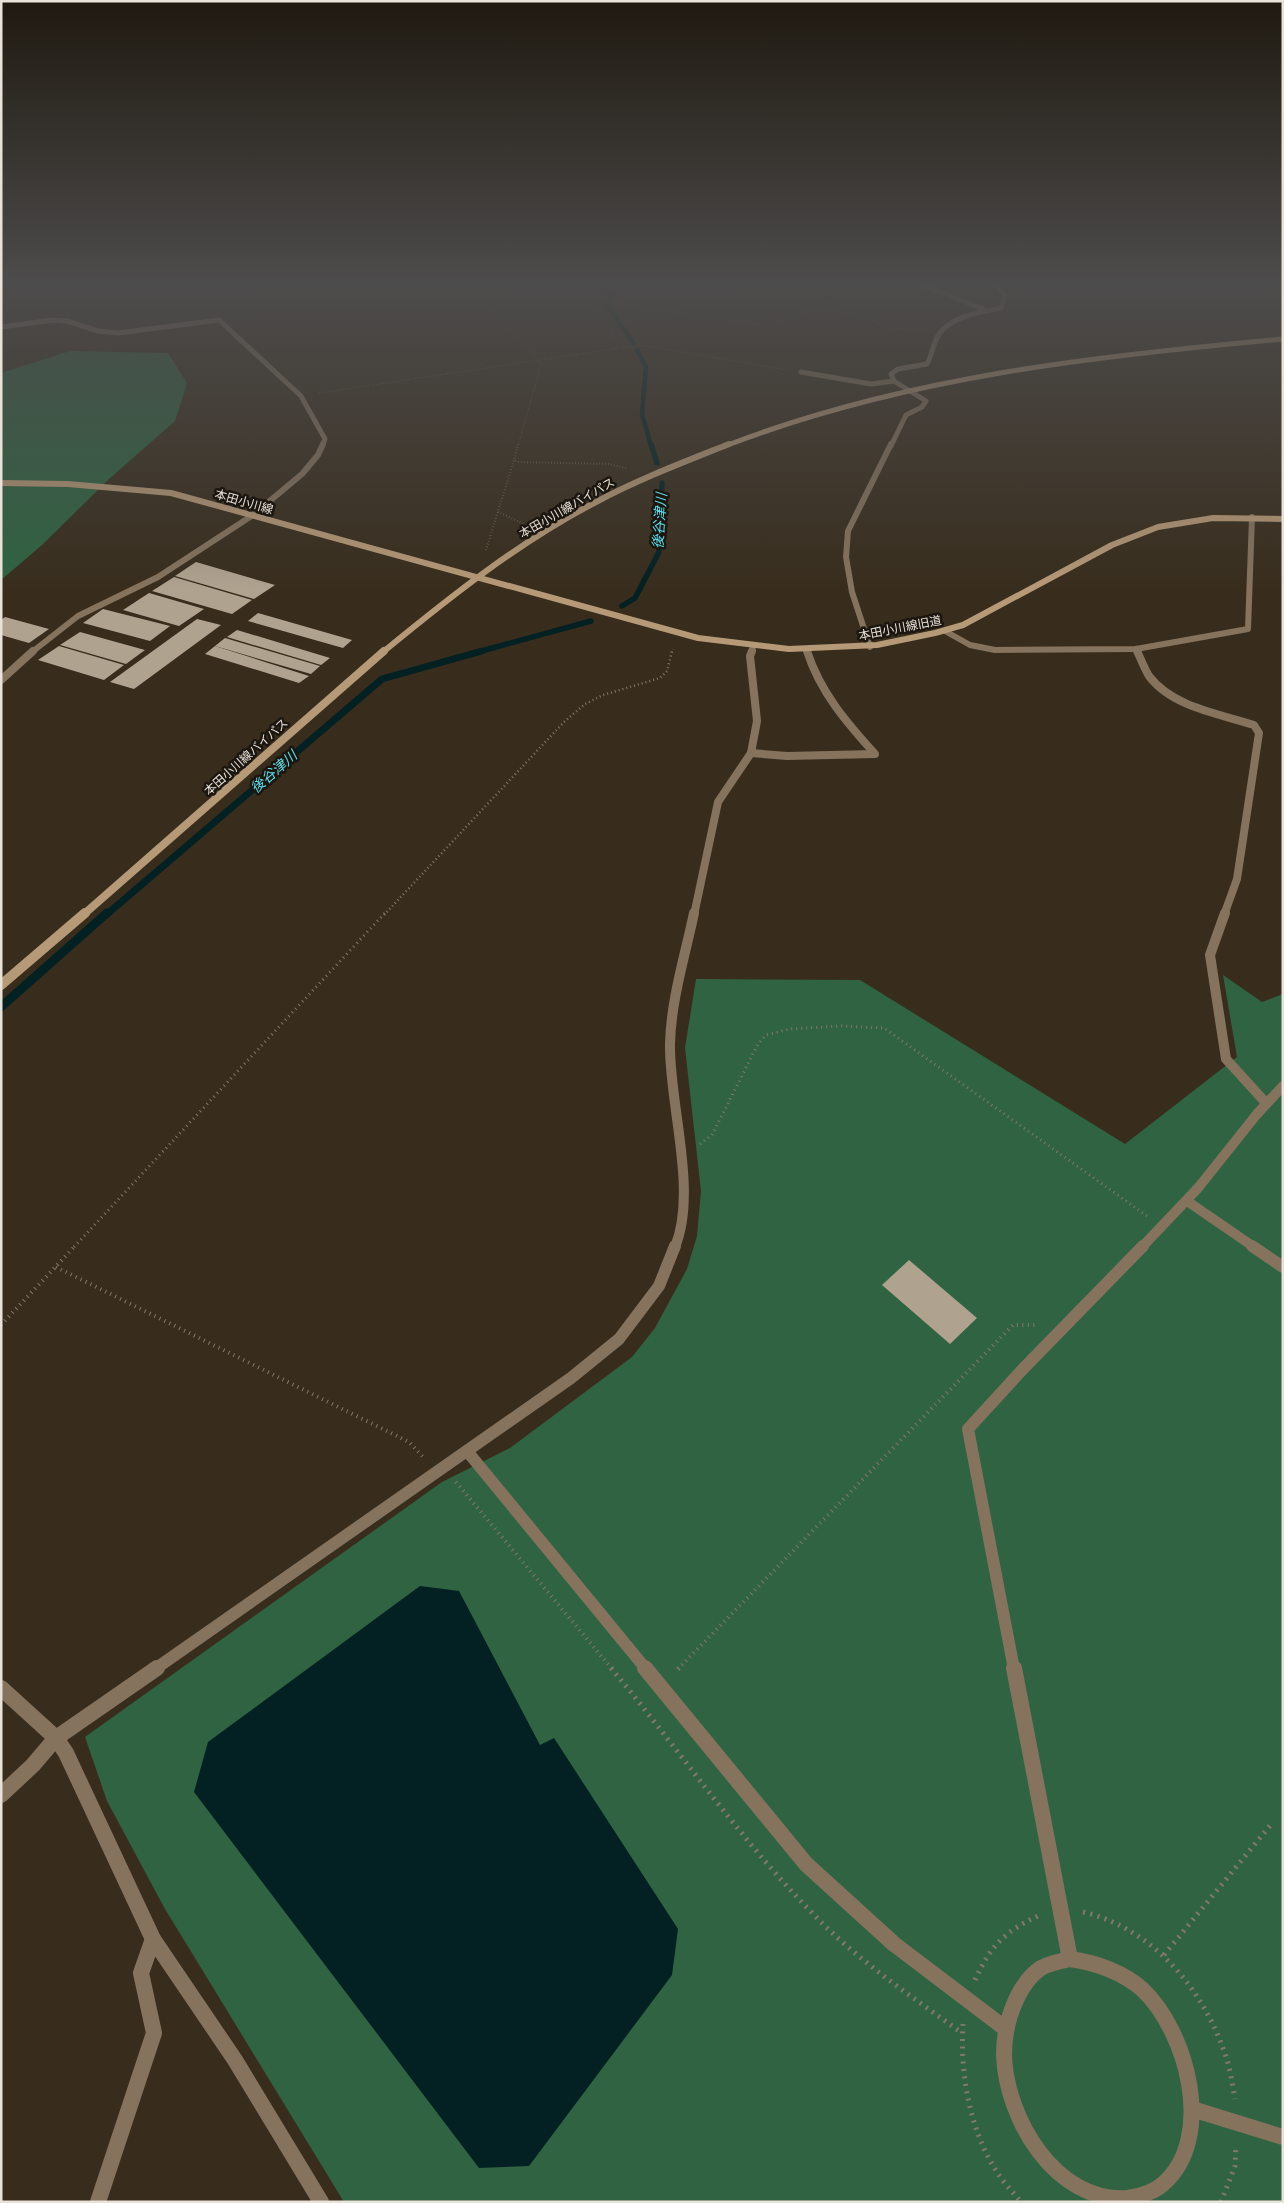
<svg xmlns="http://www.w3.org/2000/svg" width="1284" height="2203" font-family="'Varela Round','Noto Sans JP',sans-serif">
<style>
.green{fill:#2f6342}
.water{fill:#032023}
.lines{fill:none;stroke-linecap:round;stroke-linejoin:round}
.stream-far3{stroke:#032023;stroke-width:4.5}
.stream-far2{stroke:#032023;stroke-width:5.5}
.stream-far1{stroke:#032023;stroke-width:7}
.stream{stroke:#032023;stroke-width:9}
.building{fill:#afa28f}
.path-far5{stroke:#82796b;stroke-width:1;stroke-dasharray:0.5 2;stroke-linecap:butt}
.path-far4{stroke:#82796b;stroke-width:2;stroke-dasharray:0.5 2.5;stroke-linecap:butt}
.path-far3{stroke:#82796b;stroke-width:2.5;stroke-dasharray:1 3;stroke-linecap:butt}
.path-far2{stroke:#82796b;stroke-width:3;stroke-dasharray:1 4;stroke-linecap:butt}
.path-far1{stroke:#82796b;stroke-width:4;stroke-dasharray:1 4.5;stroke-linecap:butt}
.path{stroke:#82796b;stroke-width:5;stroke-dasharray:2 5.5;stroke-linecap:butt}
.lane-far3{stroke:#85735e;stroke-width:5}
.lane-far2{stroke:#85735e;stroke-width:10}
.lane-far1{stroke:#85735e;stroke-width:12}
.lane{stroke:#85735e;stroke-width:16}
.street-far5{stroke:#85735e;stroke-width:5}
.street-far4{stroke:#85735e;stroke-width:6}
.street-far3{stroke:#85735e;stroke-width:8}
.street-far2{stroke:#85735e;stroke-width:10}
.street-far1{stroke:#85735e;stroke-width:12}
.street{stroke:#85735e;stroke-width:16}
.secondary-far3{stroke:#b69977;stroke-width:5}
.secondary-far2{stroke:#b69977;stroke-width:6}
.secondary-far1{stroke:#b69977;stroke-width:8}
.secondary{stroke:#b69977;stroke-width:10}
.labels{text-anchor:middle;dominant-baseline:central;stroke-width:5;stroke-linejoin:round;paint-order:stroke}
.far-street-label{font-size:12px;fill:#e9e2d8;stroke:#1b160f}
.far-water-label{font-size:14px;font-style:italic;fill:#5de0ee;stroke:#1b160f}
</style>
<rect width="100%" height="100%" fill="#382d1d"/>
<g class="green">
<polygon points="70,351 168,353 187,383 175,421 109,479 42,545 1,580 1,373"/>
<polygon points="1223,975 1262,1002 1283,994 1283,2202 344,2202 165,1909 107,1801 85,1737 442,1482 510,1448 632,1357 655,1328 687,1269 697,1236 701,1191 685,1048 696,979 860,980 1125,1144 1237,1057"/>
</g>
<polygon class="water" points="420,1586 459,1591 540,1745 554,1738 678,1929 672,1975 529,2166 479,2168 194,1792 208,1742"/>
<g class="lines">
<g class="stream-far3">
<polyline points="593,282 612,296 607,305 634,344"/>
<polyline points="637,350 646,367 642,414 651,446"/>
</g>
<g class="stream-far2">
<polyline points="651,444 657,463"/>
<polyline points="622,606 635,598 659,552 662,483"/>
<polyline points="478,652 591,621"/>
</g>
<polyline class="stream-far1" points="106,915 382,679 482,651"/>
<polyline class="stream" points="1,1007 107,913"/>
</g>
<g class="building">
<polygon points="196,562 275,585 254,599 175,576"/>
<polygon points="174,577 252,600 232,614 152,591"/>
<polygon points="149,593 204,609 179,626 123,610"/>
<polygon points="103,609 170,626 150,641 83,623"/>
<polygon points="258,613 352,640 343,648 248,621"/>
<polygon points="5,617 49,629 29,643 1,635 1,620"/>
<polygon points="197,619 221,625 134,689 110,682"/>
<polygon points="237,630 330,658 321,665 227,637"/>
<polygon points="80,632 145,650 126,664 60,645"/>
<polygon points="225,638 320,666 311,674 215,646"/>
<polygon points="59,646 124,665 104,680 38,660"/>
<polygon points="215,646 309,676 299,683 205,654"/>
<polygon points="909,1260 977,1318 950,1344 882,1285"/>
</g>
<g class="lines">
<g class="path-far5">
<polyline points="167,282 211,289 217,292 213,304"/>
<polyline points="462,282 534,354 541,365 518,446"/>
<polyline points="729,282 786,304 811,309"/>
<polyline points="1272,282 1283,283"/>
<polyline points="627,292 623,303 627,306 764,325 776,324 870,286 870,282"/>
<polyline points="600,294 597,308 618,342 616,348"/>
<polyline points="599,300 624,301"/>
<polyline points="1017,308 1116,304 1201,285 1241,282"/>
<polyline points="817,309 860,315 890,329 925,329"/>
<polyline points="319,393 640,345 787,370"/>
</g>
<g class="path-far4">
<polyline points="518,444 514,460 518,462 609,464 626,468"/>
<polyline points="498,512 524,524"/>
<polyline points="486,550 514,460"/>
<polyline points="672,652 673,649"/>
</g>
<polyline class="path-far3" points="384,915 564,722 585,704 603,695 660,678 667,671 672,651"/>
<g class="path-far2">
<polyline points="700,1144 712,1135 758,1044 766,1035 790,1029 842,1026 884,1028 1147,1216"/>
<polyline points="74,1247 385,913"/>
</g>
<g class="path-far1">
<polyline points="56,1267 409,1442 423,1457"/>
<polyline points="1,1325 75,1246"/>
<polyline points="456,1482 612,1669"/>
<polyline points="678,1669 1013,1325 1037,1325"/>
</g>
<g class="path">
<path d="M611,1668c71,85 134,179 213,257 42,41 91,74 138,108"/>
<polyline points="678,1669 679,1668"/>
<path d="M1083,1912c68,16 118,74 141,139 6,15 8,32 11,48"/>
<polyline points="1164,1955 1273,1822"/>
<path d="M975,1980c16,-35 30,-49 65,-65"/>
<path d="M963,2024c-3,48 6,103 32,145 7,12 17,22 26,33"/>
<polyline points="1221,2202 1235,2166 1236,2145"/>
</g>
<g class="lane-far3">
<polyline points="915,282 988,311"/>
<polyline points="801,372 871,384 894,381"/>
</g>
<g class="lane-far2">
<polyline points="1187,1201 1254,1247"/>
<polyline points="1142,1247 1198,1188 1257,1114 1283,1086"/>
</g>
<g class="lane-far1">
<polyline points="1252,1246 1283,1267"/>
<polyline points="467,1451 646,1669"/>
<polyline points="1014,1669 968,1429 1021,1371 1143,1246"/>
</g>
<g class="lane">
<polyline points="645,1668 806,1864 894,1944 1006,2029"/>
<polyline points="1014,1668 1070,1959"/>
<path d="M1070,1959c27,4 51,12 72,30 45,42 74,149 21,195 -10,9 -22,12 -35,14 -73,5 -122,-80 -124,-143 0,-17 3,-33 9,-48 6,-15 14,-30 28,-39 9,-5 19,-7 29,-9z"/>
<polyline points="1192,2109 1283,2137"/>
</g>
<g class="street-far5">
<polyline points="1,327 53,320 67,321 98,331 118,333 219,320 301,396 325,439 322,446"/>
<path d="M891,446l15,-31 16,-8 4,-6 -32,-20 -3,-7 7,-5 29,-5c5,-9 6,-21 12,-30 13,-18 41,-22 62,-26l4,-12 -11,-14"/>
</g>
<g class="street-far4">
<polyline points="945,631 970,645 995,650 1136,649 1248,629 1252,517"/>
<polyline points="870,647 852,592 846,557 848,531 891,444"/>
<polyline points="1136,649 1138,652"/>
<polyline points="807,650 808,652"/>
<polyline points="32,652 78,616 158,577 253,515 302,474 318,455 323,444"/>
<polyline points="751,652 753,647"/>
</g>
<g class="street-far3">
<path d="M1137,651c4,8 7,17 12,25 23,31 71,38 105,49l5,8 -22,146 -13,36"/>
<polyline points="1,680 33,651"/>
<path d="M751,753l36,3 88,-2c-28,-31 -55,-62 -68,-103"/>
<polyline points="694,915 718,802 751,753 757,721 750,656 752,651"/>
</g>
<g class="street-far2">
<polyline points="1225,913 1210,955 1226,1059 1266,1103"/>
<path d="M675,1247c23,-56 -6,-143 -5,-203 1,-44 15,-88 24,-131"/>
</g>
<polyline class="street-far1" points="155,1669 571,1378 619,1339 659,1286 675,1246"/>
<g class="street">
<polyline points="1,1688 56,1738 66,1753 153,1939 235,2060 321,2202"/>
<polyline points="1,1795 33,1765 56,1738 157,1668"/>
<polyline points="98,2202 154,2033 141,1973 153,1939"/>
</g>
<path class="secondary-far3" d="M725,446c179,-69 369,-90 558,-107"/>
<g class="secondary-far2">
<polyline points="1,483 68,484 171,493 698,638 789,649 877,645 935,633 963,625 1112,545 1158,527 1213,518 1283,519"/>
<path d="M383,652c67,-55 136,-110 213,-150 43,-23 88,-40 133,-58"/>
</g>
<polyline class="secondary-far1" points="83,915 384,651"/>
<polyline class="secondary" points="1,985 85,913"/>
</g>
<linearGradient id="sky" x2="0" y2="1"><stop stop-color="#1f1910"/><stop offset="0.48" stop-color="#4d4c4c"/><stop offset="1" stop-color="#4d4c4c" stop-opacity="0"/></linearGradient>
<rect width="1284" height="590" fill="url(#sky)"/>
<g class="labels">
<g class="far-street-label">
<text transform="translate(244 502) rotate(16)">本田小川線</text>
<text transform="translate(567 508) rotate(-30)">本田小川線バイパス</text>
<text transform="translate(900 628) rotate(-11)">本田小川線旧道</text>
<text transform="translate(246 757) rotate(-42)">本田小川線バイパス</text>
</g>
<g class="far-water-label">
<text transform="translate(660 521) rotate(-86)">後谷津川</text>
<text transform="translate(274 772) rotate(-41)">後谷津川</text>
</g>
</g>
<rect width="1284" height="2203" fill="none" stroke="#e9e2d8" stroke-width="5"/>
</svg>
